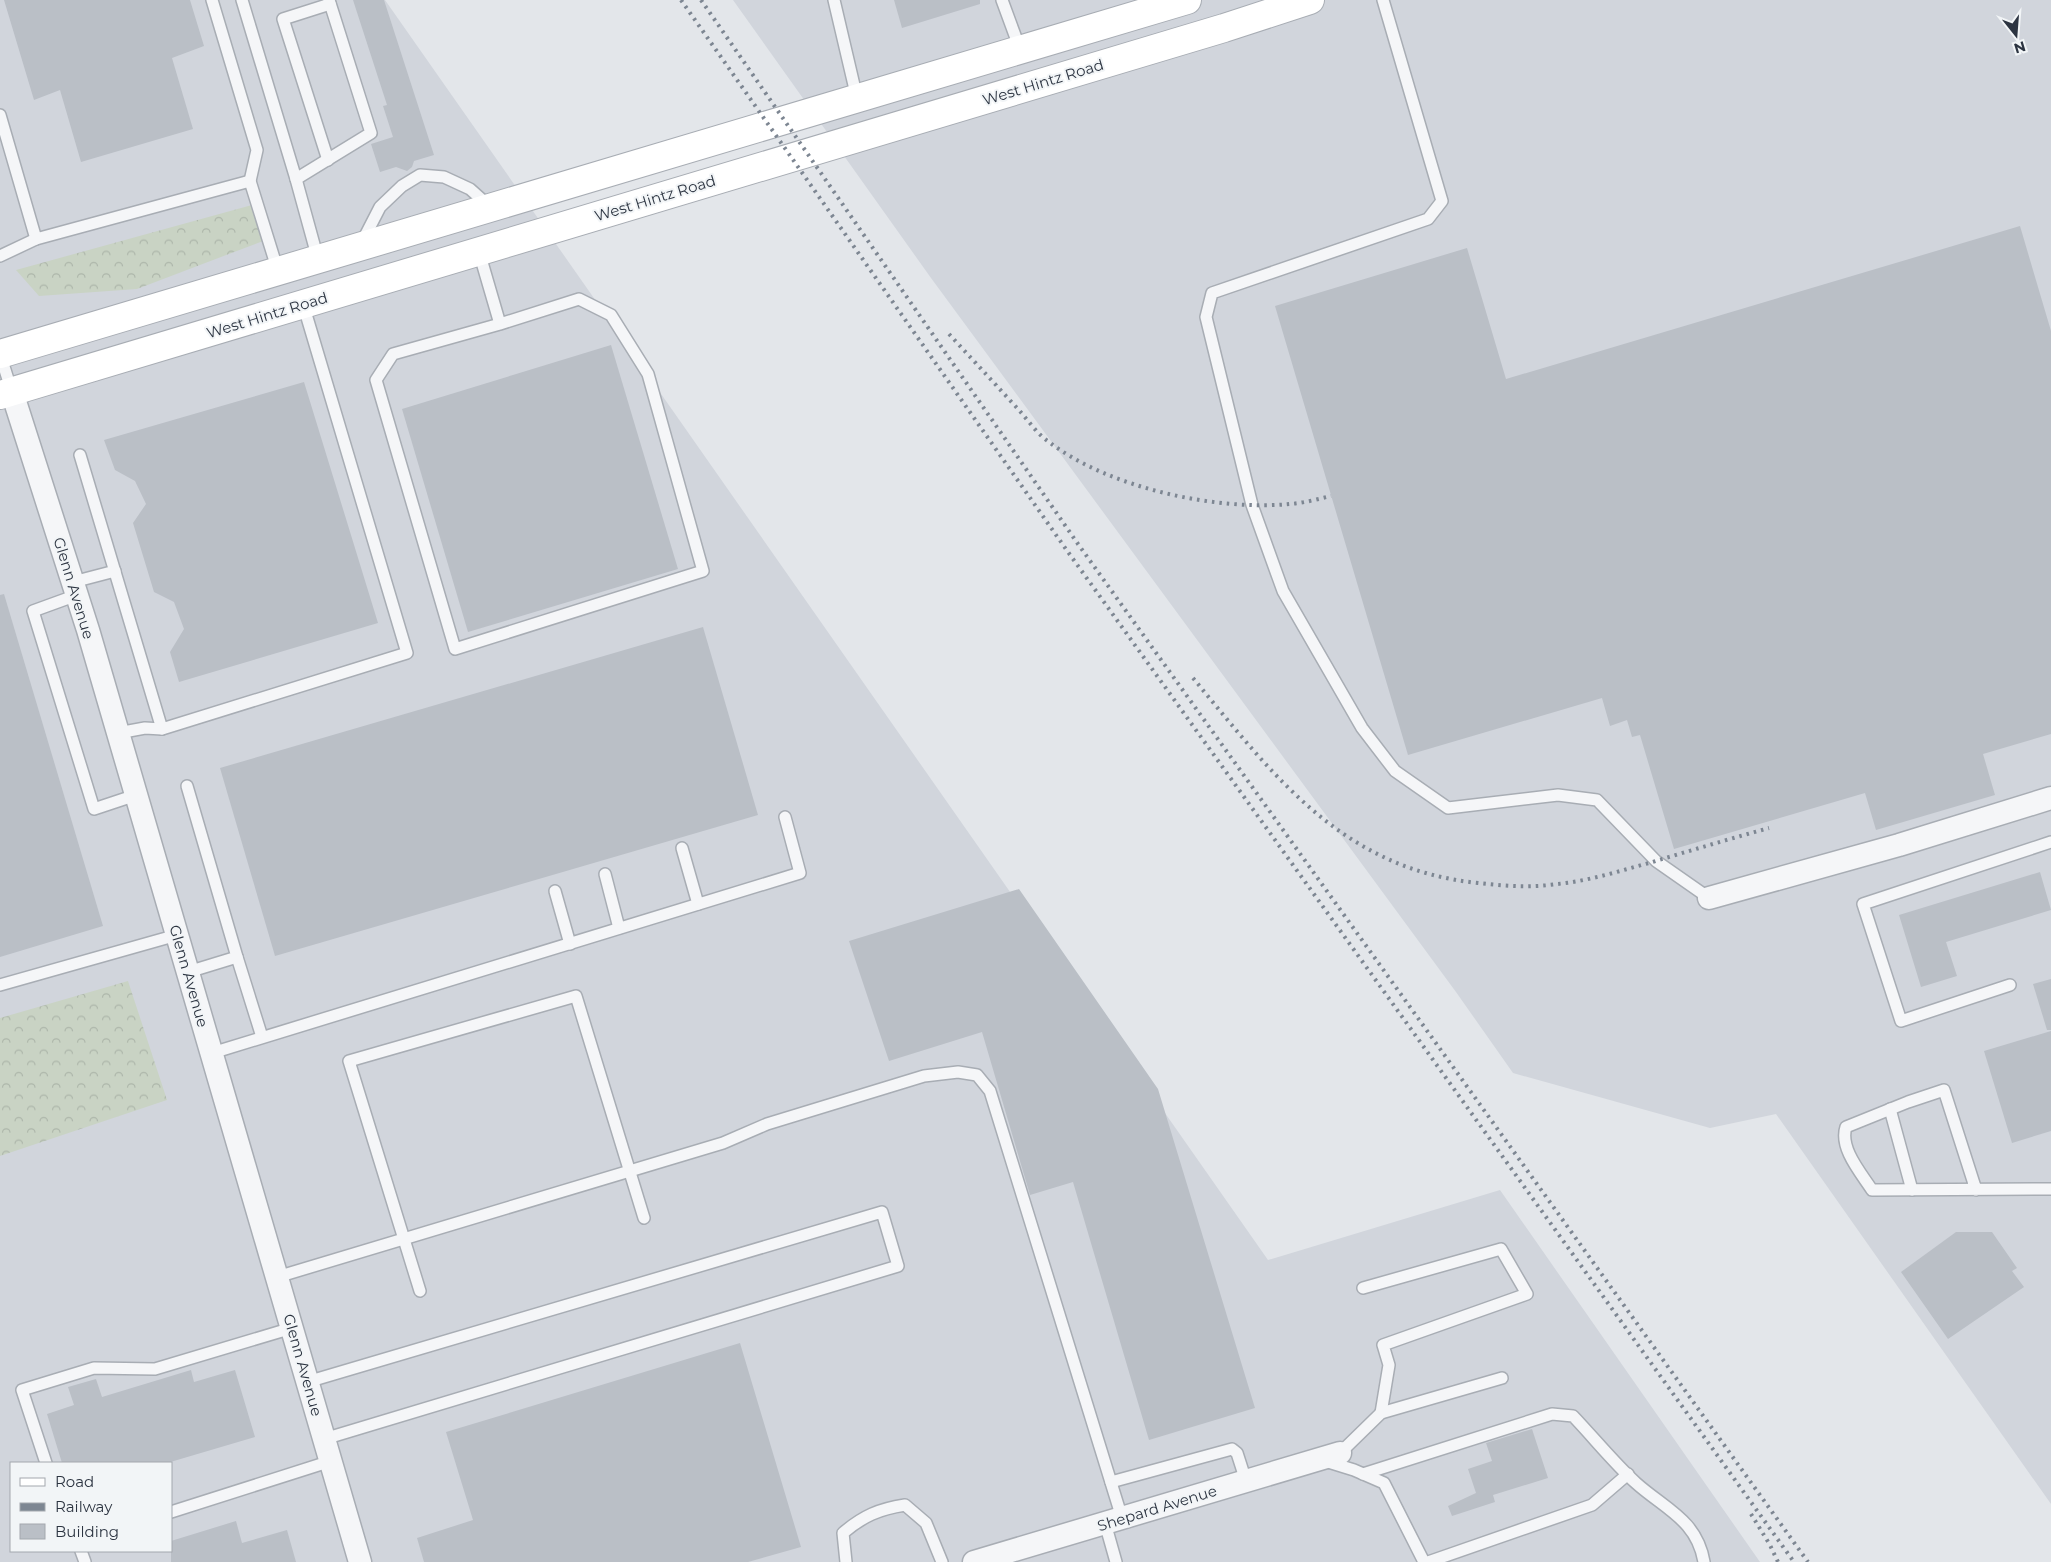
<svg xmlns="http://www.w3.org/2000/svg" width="2051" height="1562" font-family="Montserrat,sans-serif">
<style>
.built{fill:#d1d5dc;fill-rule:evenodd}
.forest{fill:url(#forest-crowns)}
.building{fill:#babfc6}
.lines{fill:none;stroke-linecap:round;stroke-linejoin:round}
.service-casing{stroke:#a8adb4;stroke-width:14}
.minor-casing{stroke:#a8adb4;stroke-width:25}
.secondary-casing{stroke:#a8adb4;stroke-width:30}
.service{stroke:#f5f6f8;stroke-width:11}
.minor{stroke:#f5f6f8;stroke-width:22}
.secondary{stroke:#fff;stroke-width:28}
.rail{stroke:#7d8692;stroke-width:4;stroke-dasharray:2.5 5;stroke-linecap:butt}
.labels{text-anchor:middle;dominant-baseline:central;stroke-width:4;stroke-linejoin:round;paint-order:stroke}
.street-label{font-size:15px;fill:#2c3441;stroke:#f2f5f7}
</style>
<defs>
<pattern id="forest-crowns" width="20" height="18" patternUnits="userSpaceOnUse" patternTransform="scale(1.25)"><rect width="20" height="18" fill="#c9d3c4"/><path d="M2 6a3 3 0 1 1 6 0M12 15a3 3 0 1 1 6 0" fill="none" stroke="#adb6aa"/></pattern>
</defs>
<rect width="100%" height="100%" fill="#e3e6ea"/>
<g class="built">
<path d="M0,0h385l883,1260 232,-70 260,372h-1760zM11,1463h160v88h-160z"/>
<polygon points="733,0 2051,0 2051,1504 1776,1114 1710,1128 1513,1073 1456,992 931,278"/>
</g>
<g class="forest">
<polygon points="252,205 263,241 137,289 39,296 16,270"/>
<polygon points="128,981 167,1100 0,1156 0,1018"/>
</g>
<g class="building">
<polygon points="4,0 190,0 204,46 172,58 193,129 81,162 60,90 34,100"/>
<polygon points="353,0 384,0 434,155 414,161 412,167 407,171 396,167 380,172 371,144 393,137 383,106 387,105"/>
<polygon points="894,0 980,0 980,4 902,28"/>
<polygon points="2020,226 2051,331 2051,734 1983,754 1995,795 1876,830 1865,793 1674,849 1640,735 1632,737 1627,720 1610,726 1602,698 1408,755 1275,306 1467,248 1506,379"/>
<polygon points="611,345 678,569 468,632 402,409"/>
<polygon points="304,382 378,623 179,682 170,652 184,629 174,602 154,592 133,523 146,504 135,481 115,470 104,440"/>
<polygon points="4,594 103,926 0,957 0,595"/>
<polygon points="703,627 758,815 275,956 220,768"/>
<polygon points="2040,872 2051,910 1946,942 1957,976 1921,987 1899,915"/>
<polygon points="1019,889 1158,1089 1255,1408 1149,1440 1073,1182 1030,1195 982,1032 889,1061 849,941"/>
<polygon points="2051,979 2051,1030 2047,1030 2033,984"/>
<polygon points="2051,1031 2051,1131 2012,1143 1984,1051"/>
<polygon points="1956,1232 1992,1232 2017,1268 2012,1271 2024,1287 1948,1339 1901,1272"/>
<polygon points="740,1343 801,1547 748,1562 424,1562 417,1538 473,1520 446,1432"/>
<polygon points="191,1370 194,1382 235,1370 255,1437 167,1463 62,1463 47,1414 74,1405 68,1387 96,1379 102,1397"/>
<polygon points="1532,1429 1548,1478 1493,1495 1495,1502 1452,1516 1448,1506 1476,1493 1468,1469 1492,1461 1486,1443"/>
<polygon points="236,1521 242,1543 287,1530 296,1562 171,1562 171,1541"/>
</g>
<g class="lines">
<g class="service-casing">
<g id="service">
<polyline points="212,0 257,150 250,181"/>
<polyline points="242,0 296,179 318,259"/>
<polyline points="834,0 857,98"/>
<polyline points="1002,0 1020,49"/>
<polyline points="1383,0 1442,201 1428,219 1212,293 1206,317 1252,505 1283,591 1362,728 1395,771 1448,808 1558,795 1597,800 1656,861 1709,898"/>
<polyline points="0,115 36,239 250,181 278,271"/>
<polyline points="328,160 283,19 330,4"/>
<polyline points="296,179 371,133 329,0"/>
<polyline points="361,244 380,207 402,186 420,175 444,177 470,189 489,206"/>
<polyline points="479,252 500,324 393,354 376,380 455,649 703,571 648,374 611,315 579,299 500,324"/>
<polyline points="0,256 36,239"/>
<polyline points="0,354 12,392"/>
<polyline points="80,455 162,729 407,653 303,304"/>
<polyline points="73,582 115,571"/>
<polyline points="77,595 33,611 94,809 136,795"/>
<polyline points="118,733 145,728 162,729"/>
<polyline points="187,786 237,957 188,972"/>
<polyline points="682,848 698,904"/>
<polyline points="605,874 619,928"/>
<polyline points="555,891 570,944"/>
<polyline points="237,957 262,1037"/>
<polyline points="0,985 177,935"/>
<polyline points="2010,985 1901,1021 1863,904 2051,842"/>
<polyline points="212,1053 800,873 785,817"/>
<polyline points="1890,1109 1912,1190"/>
<path d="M1976,1190l-32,-100 -36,12 -62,25c-7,21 15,46 26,63l179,-1"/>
<polyline points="277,1277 723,1143 767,1124 924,1076 958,1072 977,1075 990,1091 1122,1518"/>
<polyline points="1363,1288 1501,1249 1527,1294 1383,1345 1389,1365 1381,1413"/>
<polyline points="420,1291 349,1061 576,996 644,1218"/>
<polyline points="307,1382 882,1212 898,1266 324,1439"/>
<polyline points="1340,1453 1381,1413 1502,1378"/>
<polyline points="1325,1461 1354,1470 1384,1483 1424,1562"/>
<polyline points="46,1463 22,1390 94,1368 155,1369 292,1328"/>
<path d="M1363,1474l189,-60 21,2c21,22 41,47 63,67 29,26 61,37 68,79"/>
<polyline points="1111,1482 1232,1449 1237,1453 1246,1481"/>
<polyline points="171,1512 331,1461"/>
<polyline points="1105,1523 1116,1562"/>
<polyline points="81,1551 85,1562"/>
<path d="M846,1562l-3,-29c20,-17 36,-24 62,-28l21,18 16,39"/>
<polyline points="1428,1562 1592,1505 1628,1474"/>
</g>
</g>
<g class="minor-casing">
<g id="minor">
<polyline points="12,392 88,630 360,1562"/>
<polyline points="1709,898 1899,845 2051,798"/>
<polyline points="974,1562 1340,1453"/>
</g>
</g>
<g class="secondary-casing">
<g id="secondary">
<polyline points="0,354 1187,0"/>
<polyline points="0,395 1224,28 1310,0"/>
</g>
</g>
<use href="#service" class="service"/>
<use href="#minor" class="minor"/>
<use href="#secondary" class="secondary"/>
<g class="rail">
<polyline points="681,0 1068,552 1794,1562"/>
<polyline points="701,0 1078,544 1808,1562"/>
<path d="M949,334c23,25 46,50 69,75 10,11 19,25 31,33 60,46 167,69 241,62 14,-1 28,-5 41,-8"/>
<path d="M1193,678c81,98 149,191 285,205 26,3 53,5 79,1 32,-3 62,-13 92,-21 40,-12 80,-24 120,-35"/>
<polyline points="1751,1514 1770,1545 1778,1562"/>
</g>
</g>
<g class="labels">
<g class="street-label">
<text transform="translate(1043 82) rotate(-17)">West Hintz Road</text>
<text transform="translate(655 198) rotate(-17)">West Hintz Road</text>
<text transform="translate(267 315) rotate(-17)">West Hintz Road</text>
<text transform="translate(74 588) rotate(73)">Glenn Avenue</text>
<text transform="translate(189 976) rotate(74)">Glenn Avenue</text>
<text transform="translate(303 1365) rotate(74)">Glenn Avenue</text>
<text transform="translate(1157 1508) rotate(-17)">Shepard Avenue</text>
</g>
</g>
<rect x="10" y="1462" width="162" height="90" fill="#f2f5f7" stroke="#a3a8ae"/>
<rect x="20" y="1478" width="25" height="8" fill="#ffffff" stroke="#a3a8ae"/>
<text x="55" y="1487" font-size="15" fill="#2c3441">Road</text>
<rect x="20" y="1503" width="25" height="8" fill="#7d8692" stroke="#a3a8ae"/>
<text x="55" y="1512" font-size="15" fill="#2c3441">Railway</text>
<rect x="20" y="1524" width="25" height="15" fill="#babfc6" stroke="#a3a8ae"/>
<text x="55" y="1537" font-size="15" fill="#2c3441">Building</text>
<g transform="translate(2016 35) rotate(163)" stroke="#f2f5f7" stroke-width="4" paint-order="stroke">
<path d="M0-4L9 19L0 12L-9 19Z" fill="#2c3441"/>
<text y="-8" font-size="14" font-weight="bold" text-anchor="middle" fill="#2c3441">N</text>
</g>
</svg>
